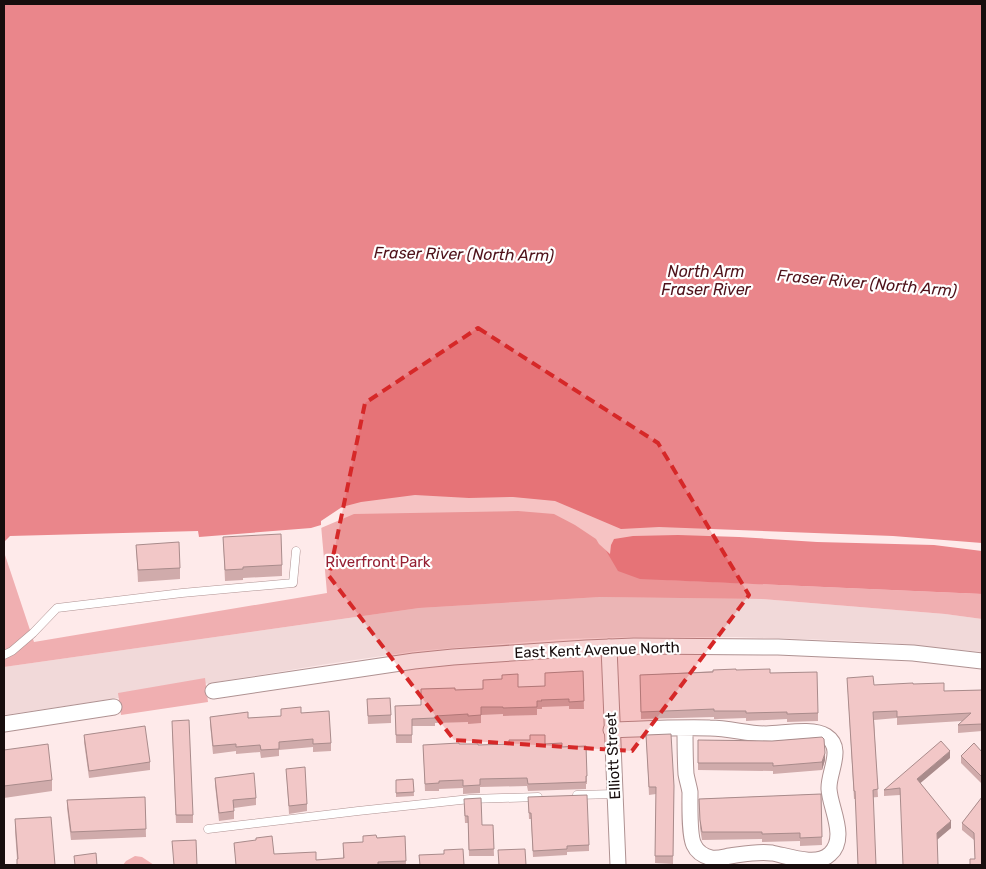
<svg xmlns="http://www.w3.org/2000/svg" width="986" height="869" font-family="Rubik,sans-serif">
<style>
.built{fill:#f1d9d9}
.green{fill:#f0afb1}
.water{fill:#ea868b}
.pier{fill:#feeaea}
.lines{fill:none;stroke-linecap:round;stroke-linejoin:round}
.service-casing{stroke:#af9292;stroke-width:9}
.minor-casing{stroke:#af9292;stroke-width:17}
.service{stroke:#fff;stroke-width:8}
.minor{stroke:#fff;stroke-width:15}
.wall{fill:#d0abab}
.shaded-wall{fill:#a98b8b}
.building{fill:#f2c7c7;stroke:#a98b8b}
.marked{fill:#d62828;fill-opacity:0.2;stroke:#d62828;stroke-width:4;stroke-dasharray:10 6;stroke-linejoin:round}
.labels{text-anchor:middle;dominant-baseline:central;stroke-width:4.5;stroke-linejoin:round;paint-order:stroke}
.park-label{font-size:15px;fill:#952033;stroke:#fff}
.street-label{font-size:15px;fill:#170d0d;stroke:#fff}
.water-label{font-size:16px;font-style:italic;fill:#4f121a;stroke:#fff}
</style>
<rect width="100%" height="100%" fill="#feeaea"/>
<polygon class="built" points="600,597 762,599 945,614 982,619 982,652 891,643 829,640 736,637 627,637 563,639 417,651 327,664 119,698 4,715 4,667 419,608"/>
<g class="green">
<polygon points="517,509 555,512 667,580 982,594 982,619 945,614 762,599 600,597 419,608 4,667 4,552 34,642 327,593 321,525 354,511"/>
<polygon points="205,678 208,702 121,715 118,693"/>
<polygon points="135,856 142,857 154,865 123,865 126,861"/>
</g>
<polygon class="water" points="4,4 982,4 982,594 640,579 618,571 598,537 555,512 517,509 354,511 321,525 311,528 199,537 198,531 10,536 4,542"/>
<polygon class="pier" points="415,495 469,498 513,497 555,501 621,529 659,527 893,536 982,543 982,551 934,545 817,542 739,537 678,535 633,536 614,539 611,545 610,554 599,544 596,539 575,525 554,514 518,511 354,514 321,528 321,521 342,507 361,502"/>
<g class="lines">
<g class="service-casing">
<g id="service">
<polyline points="4,655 12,651 33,633 57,608 182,593 293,583 296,551"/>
<polyline points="577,795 615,794"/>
<polyline points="208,829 358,811 470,799 538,797"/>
</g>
</g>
<g class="minor-casing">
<g id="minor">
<polyline points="609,647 618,865"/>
<polyline points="213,691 414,661 453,657 586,648 634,646 778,647 913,653 982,661"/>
<polyline points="4,724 114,707"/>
<path d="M611,730c33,-1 66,-3 99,-2 19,0 38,6 56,6 17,0 46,-7 60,2 19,12 2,36 3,53 1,19 19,49 1,65 -13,13 -42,2 -58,-1 -14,-2 -28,1 -42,3 -6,1 -12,3 -19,2 -7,-2 -14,-6 -17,-13 -5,-9 -4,-41 -4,-53 -1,-6 -3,-12 -4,-18 -1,-16 -1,-31 -1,-46"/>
</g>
</g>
<use href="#service" class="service"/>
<use href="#minor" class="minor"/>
</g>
<g class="wall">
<polygon points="223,537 282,565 282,576 243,578 243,580 225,581"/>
<polygon points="136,545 180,568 180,579 138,582"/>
<polygon points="736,670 770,673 818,713 818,721 787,722 787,719 746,721 746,718 718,719 714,719 714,717 641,719 640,675"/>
<polygon points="583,671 584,709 569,709 569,706 542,707 542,709 537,709 537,715 503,716 503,714 481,715 481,723 468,724 468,722 435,723 435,726 412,726 412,743 396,743 395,706 421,705 455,690 545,686"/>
<polygon points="847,678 874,685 913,684 944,691 982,690 982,731 958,733 958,725 962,721 897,725 897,718 874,720 878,797 854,799"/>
<polygon points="367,699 391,715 391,723 368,724"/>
<polygon points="281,709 301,713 331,743 331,751 313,752 313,747 279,750 279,756 261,758 260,752 236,754 236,751 213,754 210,724 210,717 248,718 281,716"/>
<polygon points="172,728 193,815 193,823 176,823"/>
<polygon points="84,735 150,762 150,770 89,778 84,742"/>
<polygon points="646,735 674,786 673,864 655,863 656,794 649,795"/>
<polygon points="698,740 772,741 825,760 822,770 773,774 773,771 698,770"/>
<polygon points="459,744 478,745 545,744 562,747 586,746 587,784 586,784 586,789 528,791 527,786 480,787 480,793 463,794 463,788 439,789 439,791 425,791 423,745"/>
<polygon points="4,750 52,780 52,791 4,798"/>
<polygon points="982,752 982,784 961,763 961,756"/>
<polygon points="950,758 920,783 951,828 937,839 900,795 884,796 884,790"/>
<polygon points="286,769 307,804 307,811 289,814"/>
<polygon points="215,778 256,798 256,805 234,808 234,819 219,821 215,785"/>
<polygon points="413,779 414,796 396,797 396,780"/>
<polygon points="821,794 822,845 800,846 800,841 762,842 762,839 702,840 700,828 699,799"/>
<polygon points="145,797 146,837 71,840 67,808 67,800"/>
<polygon points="528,797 589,845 589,851 567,852 567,855 533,857 531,819 529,819"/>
<polygon points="982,797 975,859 974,840 962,830 962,823"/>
<polygon points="464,805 482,825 493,825 494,856 469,856 468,823 465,823"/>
<polygon points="15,819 55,865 17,865 17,859 15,831"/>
<polygon points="363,836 377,838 405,836 406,865 236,865 234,843 274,854 316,860 343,858 343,843 363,842"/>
</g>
<g class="shaded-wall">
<polygon points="950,751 950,758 917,786 917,779"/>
<polygon points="825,753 825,760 822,770 822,762"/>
<polygon points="951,821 951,828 937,840 937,833"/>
</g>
<g class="building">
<polygon points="281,534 282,565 243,567 243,569 225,570 223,537"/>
<polygon points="179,542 180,568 138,570 136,545"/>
<polygon points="736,669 736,670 770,669 770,673 817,672 818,713 787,714 787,712 746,713 746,711 714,711 714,709 641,712 640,675 713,672 713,670"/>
<polygon points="583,671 584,701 569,702 569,699 541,700 542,701 537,701 537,707 503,708 503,707 481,707 481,715 468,716 468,714 435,716 435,718 412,719 412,735 396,735 395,706 421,705 421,689 455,688 455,690 483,689 483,680 502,679 502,675 518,674 518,687 545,686 545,673"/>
<polygon points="873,676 874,685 913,683 913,684 944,683 944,691 982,690 982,724 958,725 971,713 897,717 897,711 873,712 878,789 873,790 876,865 858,865 855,791 854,791 847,678"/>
<polygon points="390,698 391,715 368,716 367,699"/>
<polygon points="301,707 301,713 329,711 331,743 313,744 313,739 279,742 279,749 261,750 260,745 236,747 236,744 213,746 210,717 248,712 248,718 281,716 281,709"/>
<polygon points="189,720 193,815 176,815 172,721"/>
<polygon points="145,726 150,762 89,771 84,735"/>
<polygon points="671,734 674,786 673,856 655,856 656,787 649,787 646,735"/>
<polygon points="530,735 545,735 545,744 562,743 562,747 586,746 587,776 586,776 586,782 528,784 527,778 480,779 480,785 463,786 463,780 439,781 439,783 425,784 423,745 459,743 459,744 478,744 478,745 509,744 509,740 530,740"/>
<polygon points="822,737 824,739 825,753 822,762 773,766 773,763 698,763 698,740 772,741"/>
<polygon points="941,741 950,751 917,779 951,821 937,833 938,865 903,865 900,788 884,790"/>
<polygon points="974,743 982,752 982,777 961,756"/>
<polygon points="48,744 52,780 4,786 4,750"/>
<polygon points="305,767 307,804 289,806 286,769"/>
<polygon points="254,773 256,798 233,800 234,811 219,813 215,778"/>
<polygon points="413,779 414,792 396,793 396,780"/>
<polygon points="821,794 822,837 800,838 800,833 762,834 762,832 702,832 700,820 699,799"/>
<polygon points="587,795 589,845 567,846 567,849 533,851 531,813 529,813 528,797"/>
<polygon points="145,797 146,829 71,832 67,800"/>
<polygon points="982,797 982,865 970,865 970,859 975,859 974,833 962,823"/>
<polygon points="481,798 482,825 493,825 494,849 469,850 468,816 465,816 464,799"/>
<polygon points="51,817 55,865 17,865 17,859 18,859 15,819"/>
<polygon points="376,835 377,838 405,836 406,861 378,862 378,865 236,865 234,843 256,840 256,838 272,836 274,854 316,852 316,860 344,858 343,843 363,842 363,836"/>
<polygon points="196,840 197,865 174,865 172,841"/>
<polygon points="463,849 464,865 420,865 419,855 444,854 444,850"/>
<polygon points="525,849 526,865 499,865 498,850"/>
<polygon points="96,853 97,865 75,865 74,856"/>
</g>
<path class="marked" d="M478,328l180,115 91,152 -117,156 -178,-11 -125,-164 36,-173z"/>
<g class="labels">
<g class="park-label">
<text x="378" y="562">Riverfront Park</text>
</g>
<g class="street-label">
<text transform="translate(597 650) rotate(-2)">East Kent Avenue North</text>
<text transform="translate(613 756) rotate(-93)">Elliott Street</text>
</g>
<g class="water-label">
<text transform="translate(464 254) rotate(1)">Fraser River (North Arm)</text>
<text x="706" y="271">North Arm<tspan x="706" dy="18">Fraser River</tspan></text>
<text transform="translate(867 283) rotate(5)">Fraser River (North Arm)</text>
</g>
</g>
<rect width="986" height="869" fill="none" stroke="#170d0d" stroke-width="10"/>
</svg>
